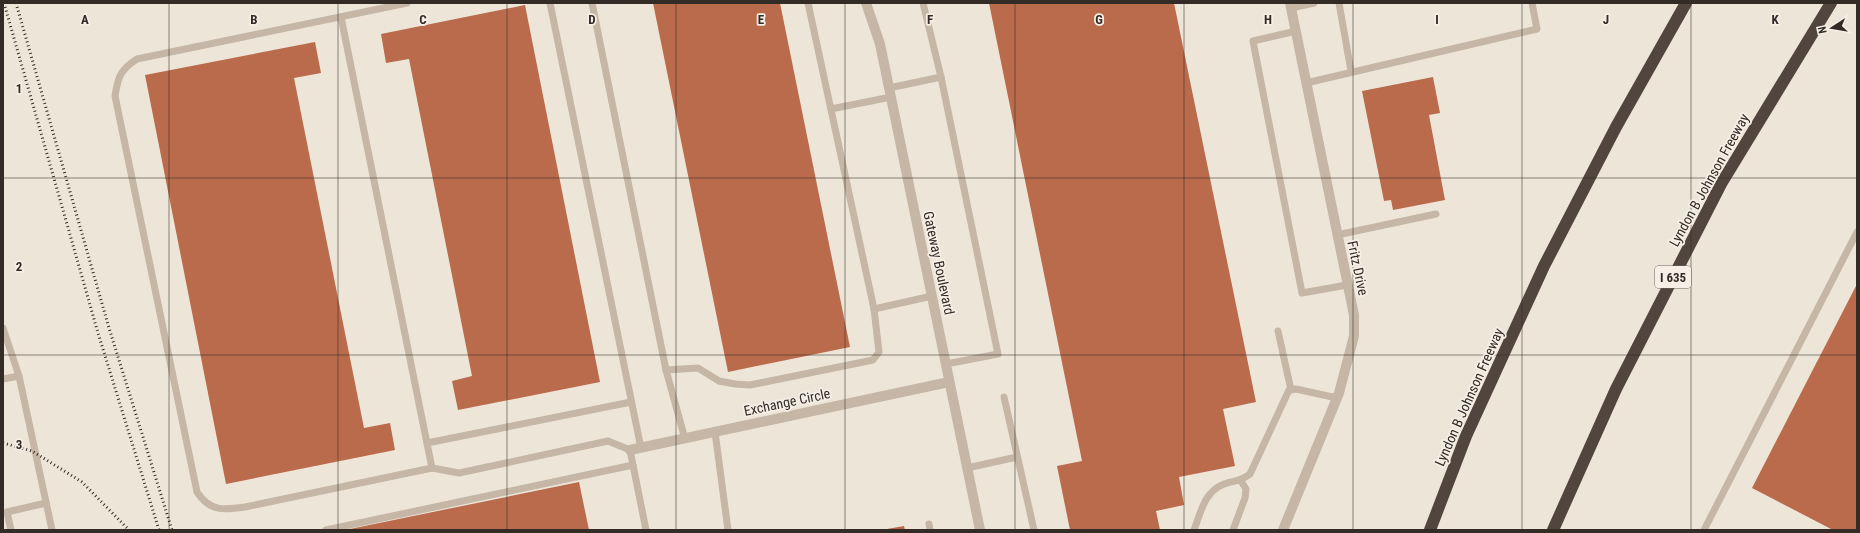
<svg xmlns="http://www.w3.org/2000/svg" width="1860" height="533" font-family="'Roboto Condensed',sans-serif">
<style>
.building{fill:#ba6b4b}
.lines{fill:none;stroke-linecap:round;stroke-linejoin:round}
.lane{stroke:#c5b6a6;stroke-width:7}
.street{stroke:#c5b6a6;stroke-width:10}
.highway{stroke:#52453e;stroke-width:12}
.rail{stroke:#322b26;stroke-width:3;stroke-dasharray:1 3;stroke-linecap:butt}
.grid{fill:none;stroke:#322b26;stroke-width:1;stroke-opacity:0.55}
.labels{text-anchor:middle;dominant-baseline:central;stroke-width:3.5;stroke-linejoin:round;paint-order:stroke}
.shield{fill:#f7efe5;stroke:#6d665f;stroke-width:1}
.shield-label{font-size:13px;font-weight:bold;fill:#322b26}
.street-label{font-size:14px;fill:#322b26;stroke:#f7efe5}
.grid-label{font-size:13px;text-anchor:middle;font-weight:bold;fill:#322b26;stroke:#f7efe5;stroke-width:3.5;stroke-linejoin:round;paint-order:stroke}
</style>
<rect width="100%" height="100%" fill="#eee5d9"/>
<g class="building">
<polygon points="653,3 780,3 850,347 728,372"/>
<polygon points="989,3 1174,3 1256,402 1223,409 1235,466 1179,477 1184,505 1156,511 1160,530 1070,530 1057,466 1082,461"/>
<polygon points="525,5 600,382 458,410 452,381 472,376 409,59 386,63 381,34"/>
<polygon points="315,42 321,73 294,78 364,428 390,423 395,450 226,484 145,75"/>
<polygon points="1433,77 1440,113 1429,115 1445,200 1393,210 1391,200 1384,201 1362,91"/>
<polygon points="1857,284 1857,530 1833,530 1752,488"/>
<polygon points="579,482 589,530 350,530 350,529"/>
<polygon points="904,526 905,530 888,530 887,529"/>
</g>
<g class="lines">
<g class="lane">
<path d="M407,3l-270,56c-17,11 -19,18 -22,37l82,396c13,20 27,18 48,15l187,-39"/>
<polyline points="550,3 641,448"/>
<polyline points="592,3 666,370 685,439"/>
<polyline points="808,3 874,309 932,296"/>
<polyline points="923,3 941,77"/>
<polyline points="1339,3 1351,71"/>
<polyline points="1291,8 1314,3"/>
<polyline points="341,17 432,468 459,473 608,441 630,450 646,530"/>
<polyline points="1296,31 1253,41 1302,293 1347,285"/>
<polyline points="1306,83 1537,29 1532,3"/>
<polyline points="889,88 941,77 998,354 946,364"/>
<polyline points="831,109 891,97"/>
<polyline points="1337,235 1436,214"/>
<polyline points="3,328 19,376"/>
<polyline points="1278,331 1291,390"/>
<polyline points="666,370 698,368 719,381 735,384 750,385 873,360 879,352 874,309"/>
<polyline points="3,379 19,376 52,530"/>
<polyline points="1004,397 1034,530"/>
<polyline points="715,432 728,530"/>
<polyline points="427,443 631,402"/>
<polyline points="967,468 1017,457"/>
<polyline points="929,524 930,530"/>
<polyline points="11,530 7,512 46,503"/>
<polyline points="326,530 633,465"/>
<path d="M1194,530c7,-18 10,-38 30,-46 11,-4 16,-2 26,-10l39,-84 7,-1 41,9"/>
<polyline points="1233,530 1245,498 1246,489 1241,481"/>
<polyline points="1704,530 1857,232"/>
</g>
<g class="street">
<polyline points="866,3 880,44 980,530"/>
<polyline points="630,450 949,382"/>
<polyline points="1283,530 1339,393 1354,336 1354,315 1290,3"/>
</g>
<g class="highway">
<polyline points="1430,530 1466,436 1544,266 1616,127 1686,3"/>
<polyline points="1553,530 1616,389 1721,184 1831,3"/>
</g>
<g class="rail">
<polyline points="4,3 98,333 159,530"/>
<polyline points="16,3 109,328 172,530"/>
<polyline points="3,443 32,451 82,482 129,530"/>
</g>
</g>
<path class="grid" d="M169,3v527M338,3v527M507,3v527M676,3v527M845,3v527M1015,3v527M1184,3v527M1353,3v527M1522,3v527M1691,3v527M3,178h1854M3,355h1854"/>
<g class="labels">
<rect class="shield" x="1655" y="266" width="36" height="22" rx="3"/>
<g class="shield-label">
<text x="1673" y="277">I 635</text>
</g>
<g class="street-label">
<text transform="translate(1709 180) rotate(-61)">Lyndon B Johnson Freeway</text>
<text transform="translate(939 263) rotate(78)">Gateway Boulevard</text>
<text transform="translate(1358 268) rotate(78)">Fritz Drive</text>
<text transform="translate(1469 397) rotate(-66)">Lyndon B Johnson Freeway</text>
<text transform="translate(787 402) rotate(-12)">Exchange Circle</text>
</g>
</g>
<g class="grid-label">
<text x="85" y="24">A</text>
<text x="254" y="24">B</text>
<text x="423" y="24">C</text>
<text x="592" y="24">D</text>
<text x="761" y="24">E</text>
<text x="930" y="24">F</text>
<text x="1099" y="24">G</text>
<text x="1268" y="24">H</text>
<text x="1437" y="24">I</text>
<text x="1606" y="24">J</text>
<text x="1775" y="24">K</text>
<text x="19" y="93">1</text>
<text x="19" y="271">2</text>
<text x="19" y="449">3</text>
</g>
<rect width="1860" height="533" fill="none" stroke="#322b26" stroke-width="8"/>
<g transform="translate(1832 28) rotate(258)" stroke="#f7efe5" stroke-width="3" paint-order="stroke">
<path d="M0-3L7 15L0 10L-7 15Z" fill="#322b26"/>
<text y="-6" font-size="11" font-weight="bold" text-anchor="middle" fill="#322b26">N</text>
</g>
</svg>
